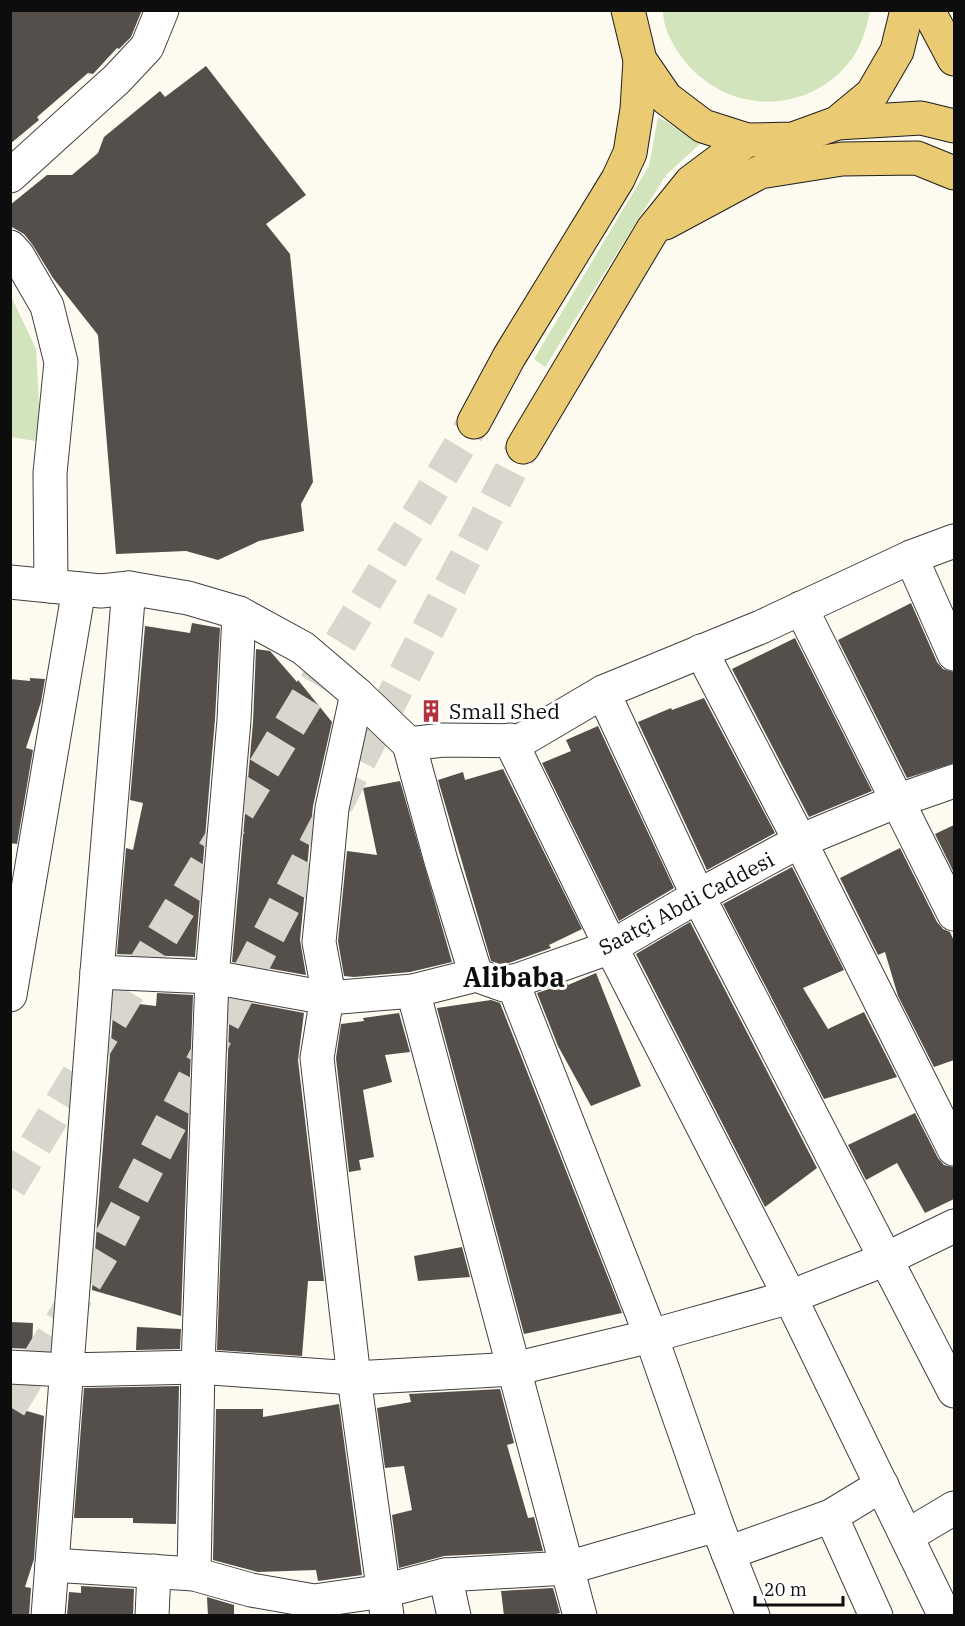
<svg xmlns="http://www.w3.org/2000/svg" width="965" height="1626" font-family="'IBM Plex Serif',serif">
<style>
.green{fill:#d2e4bc}
.building{fill:#554f4b}
.lines{fill:none;stroke-linecap:round;stroke-linejoin:round}
.major-tunnel{stroke:#d9d6ce;stroke-width:33;stroke-dasharray:33 16;stroke-linecap:butt}
.minor-casing{stroke:#404040;stroke-width:35}
.major-casing{stroke:#1e1e1e;stroke-width:35}
.minor{stroke:#fff;stroke-width:33}
.major{stroke:#eaca73;stroke-width:33}
.labels{text-anchor:middle;dominant-baseline:central;stroke-width:6;stroke-linejoin:round;paint-order:stroke}
.poi-label{font-size:21px;fill:#0d0d0d;stroke:#fff;text-anchor:start}
.street-label{font-size:21px;fill:#0d0d0d;stroke:#fff}
.district-label{font-size:27px;font-weight:bold;fill:#0d0d0d;stroke:#fff}
</style>
<rect width="100%" height="100%" fill="#fdfaf0"/>
<g class="green">
<path d="M663,11v-1l207,1c-4,19 -9,38 -23,54 -44,50 -117,48 -160,-1 -12,-14 -24,-35 -24,-53z"/>
<polygon points="658,117 701,143 666,175 545,367 534,359 649,166"/>
<polygon points="10,294 36,349 41,442 11,437"/>
</g>
<g class="building">
<polygon points="10,10 142,10 131,37 119,49 117,48 93,74 88,73 37,117 39,120 10,144"/>
<polygon points="206,66 306,195 266,224 290,254 313,482 301,504 304,531 259,541 218,560 186,551 116,554 98,335 53,278 32,244 24,234 10,226 10,205 47,175 72,175 98,153 104,137 160,91 165,97"/>
<polygon points="911,603 937,662 943,669 954,672 954,763 907,778 838,640"/>
<polygon points="192,623 220,628 215,719 195,957 117,954 126,848 133,850 143,803 130,800 145,626 190,633"/>
<polygon points="795,638 872,791 809,817 732,669"/>
<polygon points="256,649 270,651 297,682 298,680 332,722 313,806 300,940 306,975 232,962 253,722"/>
<polygon points="30,678 45,679 41,702 26,748 33,750 17,844 10,843 10,679 30,681"/>
<polygon points="704,698 775,833 707,870 638,722 671,708 672,710"/>
<polygon points="598,726 674,888 619,921 542,763 571,751 566,740"/>
<polygon points="503,769 582,929 549,945 551,948 503,965 491,961 438,780 463,772 465,780"/>
<polygon points="400,781 452,962 410,972 354,977 344,976 338,941 347,851 377,855 363,788"/>
<polygon points="954,825 954,873 935,834"/>
<polygon points="900,848 937,922 943,929 950,932 954,941 954,1060 934,1067 898,996 885,952 878,955 840,878"/>
<polygon points="792,867 844,970 803,988 828,1029 864,1012 897,1077 824,1099 723,904"/>
<polygon points="690,922 817,1168 765,1207 636,954"/>
<polygon points="596,973 641,1086 591,1106 558,1046 537,993 567,983 568,985"/>
<polygon points="157,993 193,995 181,1316 92,1290 114,1001 156,1006"/>
<polygon points="230,999 304,1013 298,1060 324,1281 308,1281 302,1356 217,1350"/>
<polygon points="491,1000 500,1003 622,1313 524,1334 437,1008"/>
<polygon points="399,1013 410,1052 385,1055 392,1082 363,1090 374,1157 359,1160 361,1170 349,1172 336,1058 341,1024 364,1021 363,1018"/>
<polygon points="915,1113 938,1158 944,1165 954,1167 954,1199 925,1213 897,1163 866,1180 848,1145"/>
<polygon points="462,1247 470,1277 418,1281 414,1256"/>
<polygon points="10,1322 33,1323 32,1349 10,1348"/>
<polygon points="137,1327 181,1329 180,1349 136,1350"/>
<polygon points="179,1386 176,1524 133,1523 133,1518 74,1518 84,1388"/>
<polygon points="500,1389 514,1443 507,1445 528,1518 534,1517 543,1551 444,1556 399,1568 392,1515 412,1510 404,1466 385,1468 377,1408 411,1402 409,1394"/>
<polygon points="339,1404 362,1575 318,1581 316,1570 258,1572 213,1560 216,1409 263,1409 263,1417"/>
<polygon points="10,1406 44,1416 34,1559 25,1587 31,1588 29,1616 10,1616"/>
<polygon points="81,1586 134,1589 133,1616 67,1616 69,1592 81,1593"/>
<polygon points="553,1588 560,1613 549,1616 504,1616 501,1591"/>
<polygon points="207,1597 234,1605 234,1616 208,1616"/>
</g>
<g class="lines">
<g class="major-tunnel">
<polyline points="10,1187 474,422"/>
<polyline points="10,1407 104,1251 523,447"/>
</g>
<g class="minor-casing">
<g id="minor">
<polyline points="10,176 117,79 147,47 162,10"/>
<polyline points="10,247 18,256 47,306 61,362 50,473 51,586"/>
<polyline points="911,557 954,654"/>
<polyline points="10,582 101,591 129,588 188,598 239,613 303,648 357,694 409,744 443,740 520,741 603,692 761,627 911,557 954,541"/>
<polyline points="801,608 954,914"/>
<polyline points="701,651 800,841 954,1149"/>
<polyline points="603,692 698,896 954,1391"/>
<polyline points="510,740 611,947 790,1297 945,1616"/>
<polyline points="409,744 441,861 476,975"/>
<polyline points="97,972 212,977 316,996"/>
<polyline points="512,981 651,1336 717,1525 753,1616"/>
<polyline points="327,985 319,942 324,893 332,808 357,694"/>
<polyline points="413,991 580,1616"/>
<polyline points="10,995 79,589"/>
<polyline points="340,997 413,991 476,975 504,985 611,947 698,896 800,841 897,801 954,781"/>
<polyline points="325,1009 317,1058 354,1378 387,1616"/>
<polyline points="10,1367 66,1370 198,1367 354,1378 514,1369 651,1336 790,1297 886,1259 954,1226"/>
<polyline points="831,1516 876,1616"/>
<polyline points="907,1536 954,1508"/>
<polyline points="728,1553 831,1516 882,1485"/>
<polyline points="52,1565 194,1574 251,1590 314,1601 384,1591 445,1575 567,1568 717,1525"/>
<polyline points="194,1574 198,1367 212,977 234,720 239,613"/>
<polyline points="445,1575 454,1616"/>
<polyline points="48,1616 97,972 129,588"/>
<polyline points="152,1616 154,1571"/>
</g>
</g>
<g class="major-casing">
<g id="major">
<polyline points="628,10 640,60 666,98 703,126 747,140 793,139 837,123 872,94 897,51 907,10"/>
<polyline points="928,10 954,59"/>
<polyline points="837,123 921,118 954,126"/>
<polyline points="665,223 760,172 842,159 917,158 954,173"/>
<polyline points="474,422 509,357 618,179 630,153 637,109 640,60"/>
<polyline points="523,447 653,229 691,182 747,140"/>
</g>
</g>
<use href="#minor" class="minor"/>
<use href="#major" class="major"/>
</g>
<defs>
<g id="building-bare" transform="scale(1.8)"><path d="M-4-6H4V6H1V3H-1V6H-4ZM-2.5-4.3h1.7v1.8h-1.7ZM.8-4.3h1.7v1.8H.8ZM-2.5-1h1.7V.8h-1.7ZM.8-1h1.7V.8H.8Z" fill="#af343d" stroke="#fff" stroke-width="2.5" paint-order="stroke"/></g>
</defs>
<g fill-rule="evenodd">
<use href="#building-bare" x="431" y="711"/>
</g>
<g class="labels">
<g class="poi-label">
<text x="449" y="711">Small Shed</text>
</g>
<g class="street-label">
<text transform="translate(686 903) rotate(-28)">Saatçi Abdi Caddesi</text>
</g>
<g class="district-label">
<text x="514" y="976">Alibaba</text>
</g>
</g>
<rect width="965" height="1626" fill="none" stroke="#0d0d0d" stroke-width="24"/>
<path d="M755 1596v9h88v-9" fill="none" stroke="#0d0d0d" stroke-width="3"/>
<text x="764" y="1596" font-size="18" fill="#0d0d0d" stroke="#ffffff" stroke-width="4.5" paint-order="stroke">20 m</text>
</svg>
